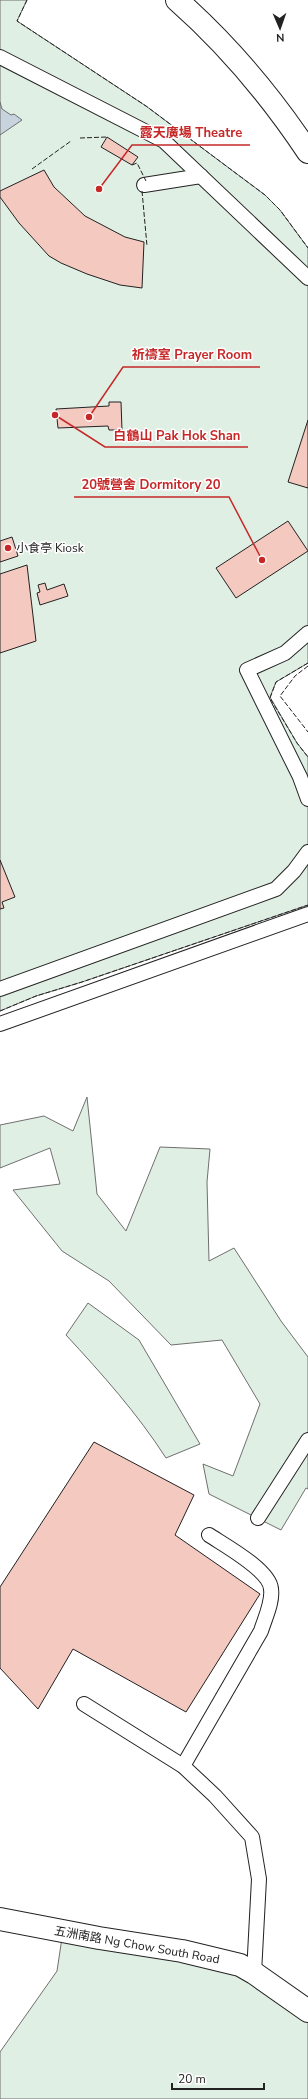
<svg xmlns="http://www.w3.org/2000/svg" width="308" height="2099" font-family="'Nunito Sans','Noto Sans SC',sans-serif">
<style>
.green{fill:#e0efe3;stroke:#6f6f6f}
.water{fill:#c7d3dd;stroke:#6f6f6f}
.building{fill:#f3c9c0;stroke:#222}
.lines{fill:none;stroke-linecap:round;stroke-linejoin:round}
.lane-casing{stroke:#222;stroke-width:16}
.street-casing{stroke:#222;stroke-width:24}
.secondary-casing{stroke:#222;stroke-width:24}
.lane{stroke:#fff;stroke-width:14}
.street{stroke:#fff;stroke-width:22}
.secondary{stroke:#fff;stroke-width:22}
.fence{stroke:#222;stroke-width:1;stroke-dasharray:5 2;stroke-linecap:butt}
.poi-dot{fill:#c62828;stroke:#fff;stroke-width:1.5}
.labels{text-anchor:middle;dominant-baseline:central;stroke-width:3;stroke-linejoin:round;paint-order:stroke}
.poi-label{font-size:12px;fill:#222;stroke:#fff;text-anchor:start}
.street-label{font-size:12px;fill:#222;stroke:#fff}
.leader{fill:none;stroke:#c62828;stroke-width:1.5}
.callout-dot{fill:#c62828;stroke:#fff;stroke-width:1.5}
.callout-label{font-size:13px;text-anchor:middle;font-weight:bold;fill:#c62828;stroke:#fff;stroke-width:3;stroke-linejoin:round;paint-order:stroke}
</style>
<rect width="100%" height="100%" fill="#fff"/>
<g class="green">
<polygon points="0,0 27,0 17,21 146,106 265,195 280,210 308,248 308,663 276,682 270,697 297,743 308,757 308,905 82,982 36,996 0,1011"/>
<polygon points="87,1097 97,1194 126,1231 160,1147 210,1149 207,1182 209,1261 234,1248 281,1321 308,1357 308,1489 306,1488 281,1530 209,1494 203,1464 233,1476 260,1404 222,1340 171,1345 109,1281 62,1251 13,1190 60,1184 50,1148 0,1168 0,1125 44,1116 73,1131"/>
<path d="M88,1303l51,37 61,104 -34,14c-29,-45 -64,-84 -100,-123z"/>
<polygon points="63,1931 211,1959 308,2003 308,2099 0,2099 0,2052 57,1971"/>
</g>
<polygon class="water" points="0,102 2,109 11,115 14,114 22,120 0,135"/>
<g class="building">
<polygon points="107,137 138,157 132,165 101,147"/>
<polygon points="44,170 54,187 85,216 125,237 144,242 142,288 120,285 87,274 61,263 49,256 19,223 0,197 0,191"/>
<polygon points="109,402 121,402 122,430 109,430 108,426 58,428 56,409 109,406"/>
<polygon points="308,420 308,488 288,482"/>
<polygon points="288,521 308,551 236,598 216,568"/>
<polygon points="12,537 18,556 0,562 0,541"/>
<polygon points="27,565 36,641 0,653 0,574"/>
<polygon points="45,583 47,590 64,584 68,596 40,605 37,593 40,592 38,585"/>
<polygon points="0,860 15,897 2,902 4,908 0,909"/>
<polygon points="94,1442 194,1495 175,1535 260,1594 186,1712 73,1649 38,1709 0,1668 0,1587"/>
</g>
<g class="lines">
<g class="lane-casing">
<g id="lane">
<polyline points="0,57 164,141 308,278"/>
<polyline points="144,185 201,176"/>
<polyline points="308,633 285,653 247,670 300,777 308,799"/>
<polyline points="0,989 276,889 294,871 308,852"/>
<polyline points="0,1024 308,914"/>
<polyline points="258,1518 308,1440"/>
<polyline points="84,1704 183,1766 215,1796 252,1837 259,1879 254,1973"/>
<path d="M183,1766l78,-135c4,-13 12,-29 10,-42 -1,-19 -47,-44 -62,-54"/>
</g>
</g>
<g class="street-casing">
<polyline id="street" points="0,1919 99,1938 182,1951 240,1965 254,1973 308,2011"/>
</g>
<g class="secondary-casing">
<path id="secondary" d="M177,0c51,45 93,95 131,152"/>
</g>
<use href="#lane" class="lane"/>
<use href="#street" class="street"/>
<use href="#secondary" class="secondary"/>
<g class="fence">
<polyline points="27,0 17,21 146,106 265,195 280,210 308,248"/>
<polyline points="80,138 107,137"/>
<polyline points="132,165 137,163 146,181"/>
<polyline points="32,169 71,141"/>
<polyline points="142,191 147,246"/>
<polyline points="308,663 276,682 270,698 297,743 308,757"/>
<polyline points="308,666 295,676 280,696 308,732"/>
<polyline points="0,1011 36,996 82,982 308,905"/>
</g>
</g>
<circle class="poi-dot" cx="8" cy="548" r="4"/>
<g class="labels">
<g class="poi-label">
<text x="16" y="548">小食亭 Kiosk</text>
</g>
<g class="street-label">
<text transform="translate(137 1945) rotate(10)">五洲南路 Ng Chow South Road</text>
</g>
</g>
<path class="leader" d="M99 189L132 145H250M89 417L123 367H260M55 415L105 447H248M262 560L229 497H74"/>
<g class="callout-dot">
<circle cx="99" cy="189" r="4"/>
<circle cx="89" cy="417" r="4"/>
<circle cx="55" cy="415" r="4"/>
<circle cx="262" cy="560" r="4"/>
</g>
<g class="callout-label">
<text x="191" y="137">露天廣場 Theatre</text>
<text x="192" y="359">祈禱室 Prayer Room</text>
<text x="177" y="440">白鶴山 Pak Hok Shan</text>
<text x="151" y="489">20號營舍 Dormitory 20</text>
</g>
<g transform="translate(280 28) rotate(178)" stroke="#ffffff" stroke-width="3" paint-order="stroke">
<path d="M0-3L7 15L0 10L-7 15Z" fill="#222222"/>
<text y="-6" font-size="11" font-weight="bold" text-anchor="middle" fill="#222222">N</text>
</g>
<path d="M172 2083v6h92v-6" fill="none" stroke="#222222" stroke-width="2"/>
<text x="178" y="2083" font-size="12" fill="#222222" stroke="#ffffff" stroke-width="3" paint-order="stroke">20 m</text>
</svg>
